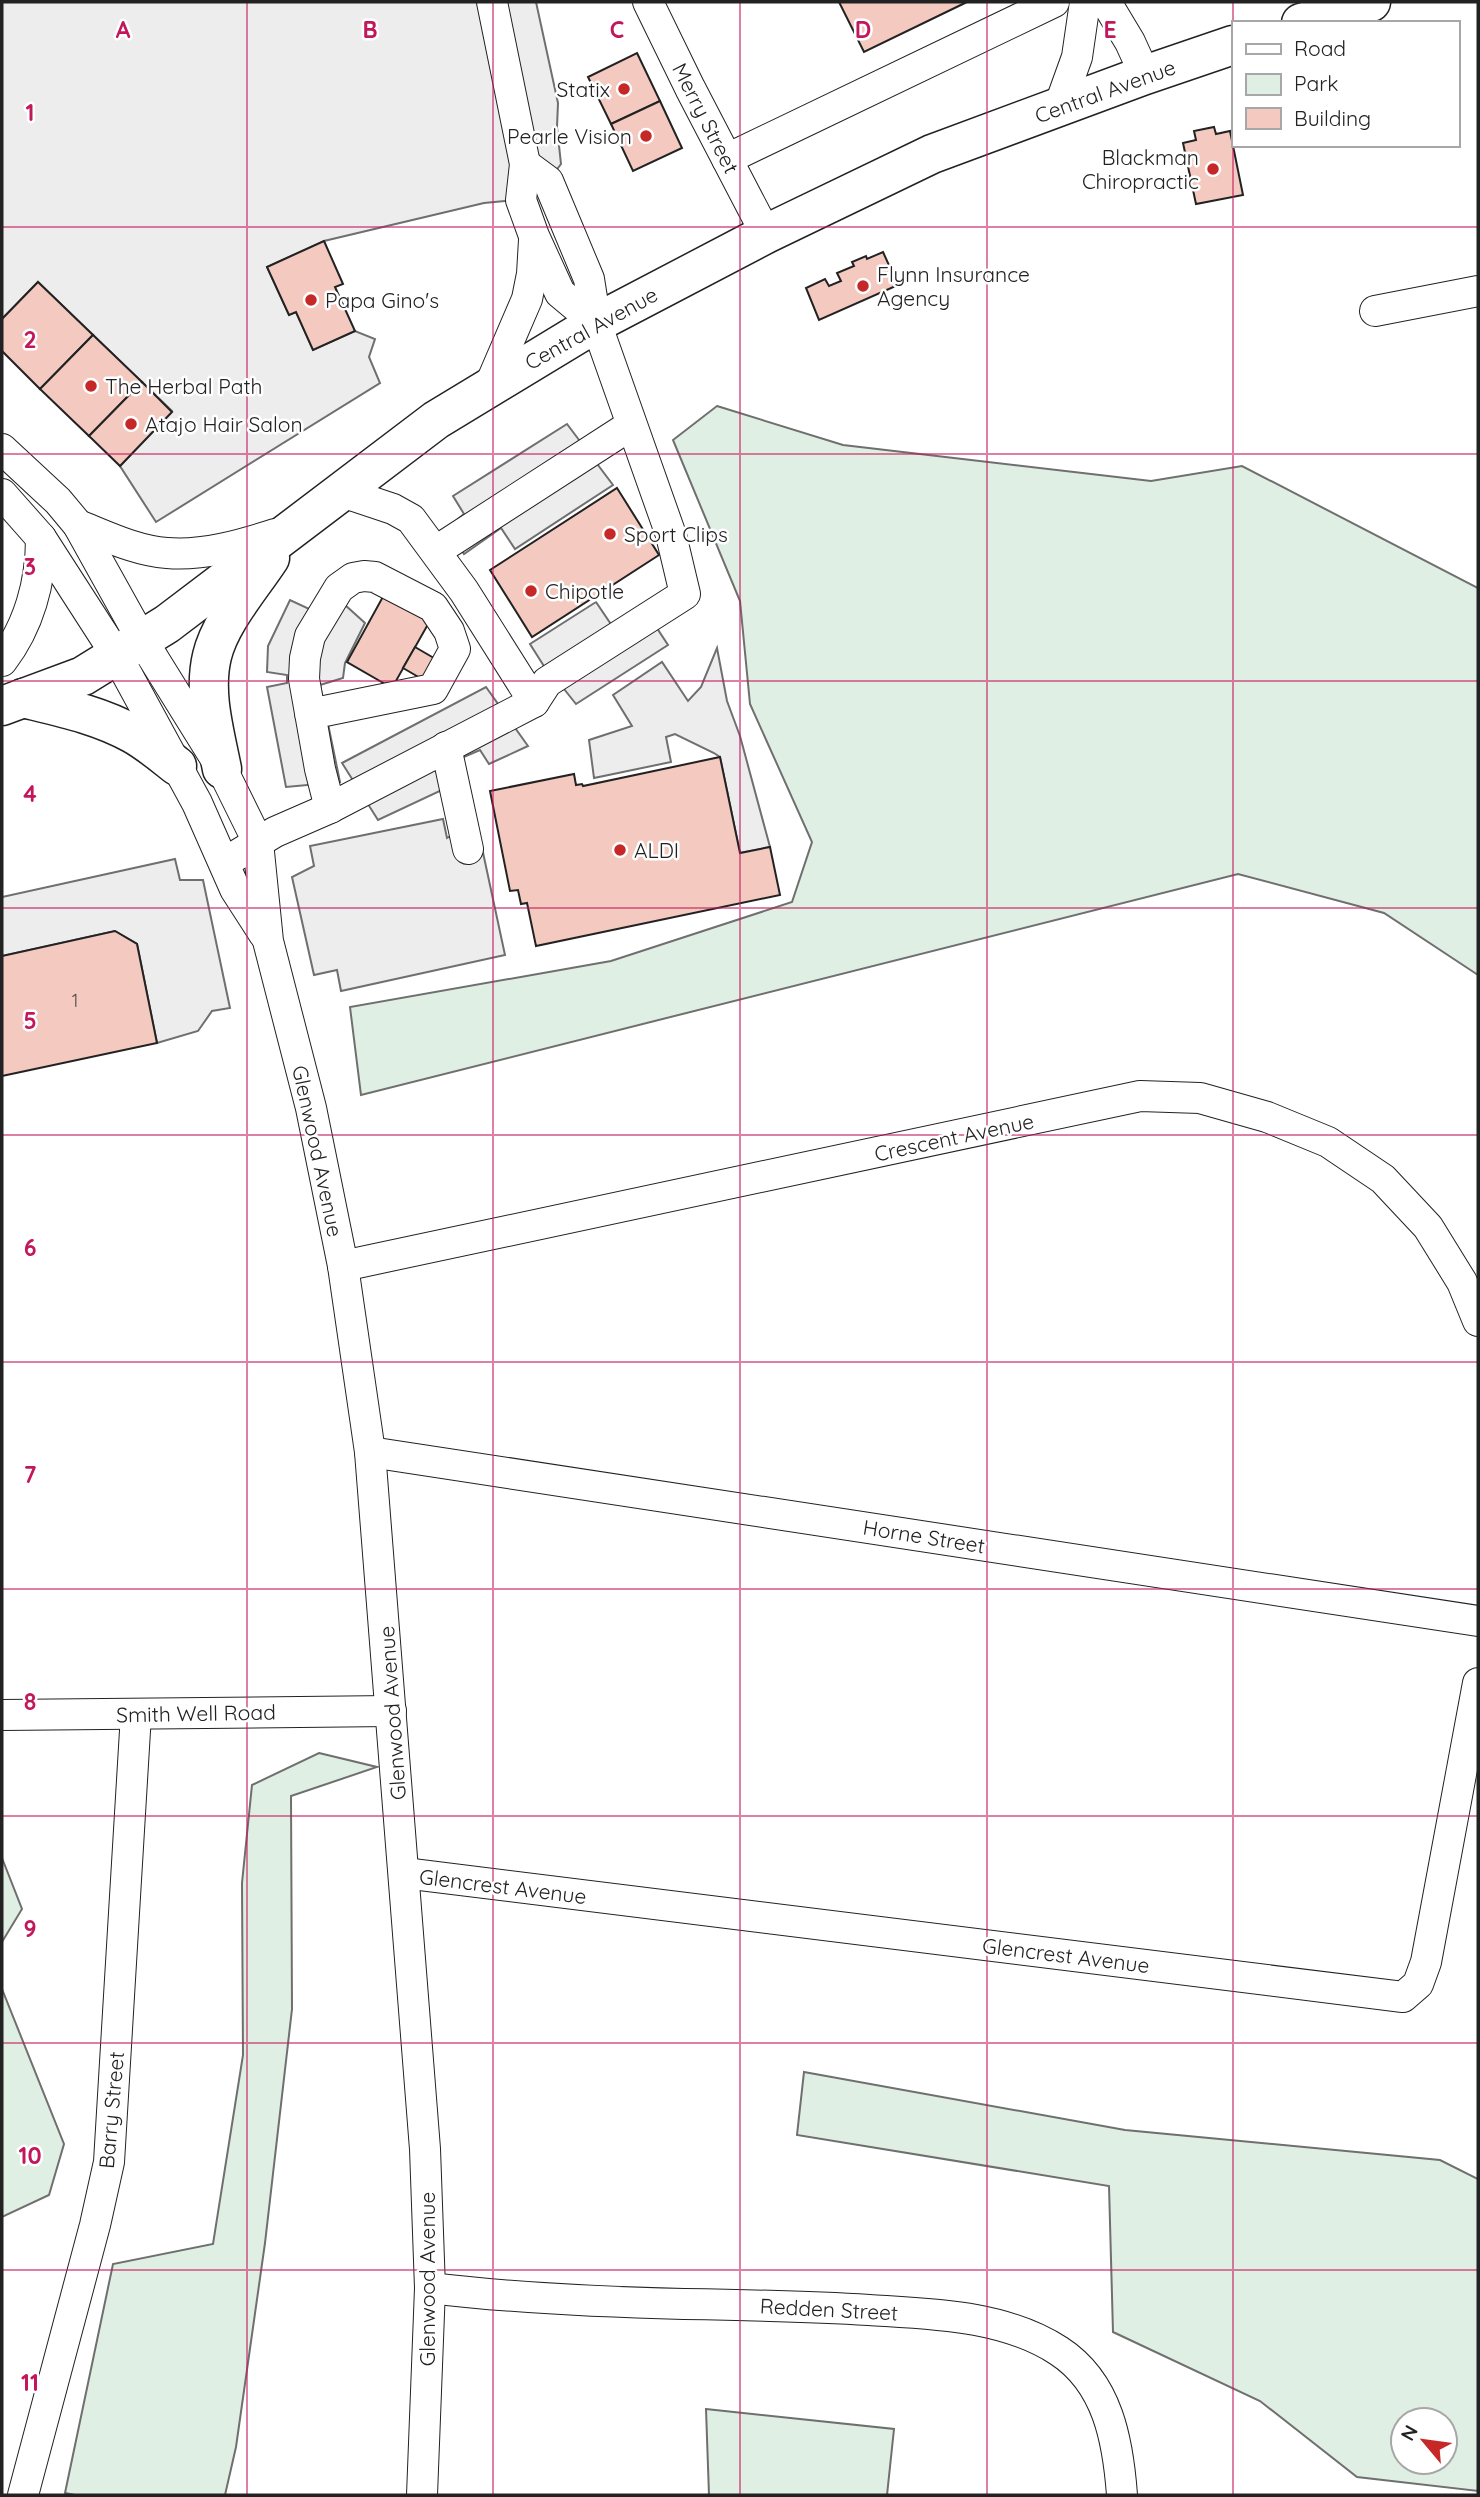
<svg xmlns="http://www.w3.org/2000/svg" width="1480" height="2497" font-family="Quicksand,sans-serif">
<style>
.green{fill:#e0efe3;stroke:#6f6f6f;stroke-width:2;fill-rule:evenodd}
.parking{fill:#ededed;stroke:#6f6f6f;stroke-width:2}
.building{fill:#f3c9c0;stroke:#222;stroke-width:2}
.lines{fill:none;stroke-linecap:round;stroke-linejoin:round}
.minor-casing{stroke:#222;stroke-width:32}
.major-casing{stroke:#222;stroke-width:41}
.minor{stroke:#fff;stroke-width:30}
.major{stroke:#fff;stroke-width:38}
.grid{fill:none;stroke:#c2185b;stroke-width:2;stroke-opacity:0.55}
.poi-dot{fill:#c62828;stroke:#fff;stroke-width:2.5}
.labels{text-anchor:middle;dominant-baseline:central;stroke-width:5;stroke-linejoin:round;paint-order:stroke}
.number-label{font-size:18px;fill:#564c4a}
.poi-label{font-size:21px;fill:#222;stroke:#fff;text-anchor:start}
.street-label{font-size:21px;fill:#222;stroke:#fff}
.grid-label{font-size:23px;text-anchor:middle;font-weight:bold;fill:#c2185b;stroke:#fff;stroke-width:5;stroke-linejoin:round;paint-order:stroke}
</style>
<rect width="100%" height="100%" fill="#fff"/>
<g class="green">
<polygon points="717,406 843,445 1151,481 1242,466 1478,588 1478,975 1384,913 1238,874 361,1095 350,1007 611,961 792,902 812,842 750,704 740,601 673,440"/>
<polygon points="319,1753 377,1767 291,1796 292,2009 265,2243 236,2447 225,2495 75,2495 65,2493 113,2264 213,2244 243,2055 242,1883 252,1785"/>
<polygon points="2,1858 22,1909 2,1942"/>
<polygon points="2,1989 64,2144 49,2195 2,2217"/>
<path d="M804,2072l321,58 315,30 38,19v312l-121,-14 -97,-76 -147,-69 -4,-146 -312,-51zM1445,2420v42h-42v-42z"/>
<polygon points="706,2409 894,2429 887,2495 709,2495"/>
</g>
<g class="parking">
<polygon points="2,2 536,2 558,103 557,127 561,164 535,198 484,203 324,241 267,267 289,315 296,312 313,350 355,331 375,339 369,357 380,383 156,522 120,466 172,411 38,282 2,319"/>
<polygon points="567,424 613,485 515,549 501,528 464,554 447,528 464,514 453,496"/>
<polygon points="334,595 365,623 345,663 343,678 320,685 340,782 286,787 267,687 287,683 287,675 267,672 268,646 290,600 322,615"/>
<polygon points="596,602 619,636 649,616 668,645 576,704 564,689 559,690 530,644"/>
<polygon points="717,648 727,701 740,736 770,847 740,853 720,757 714,753 675,734 666,737 671,762 594,778 589,740 632,726 613,695 662,662 688,701 701,687"/>
<polygon points="486,687 528,746 489,764 480,750 436,769 442,790 378,820 342,763"/>
<polygon points="473,806 505,955 341,991 337,970 314,975 292,877 314,866 310,846 443,819 447,838 452,835"/>
<polygon points="175,859 180,880 203,880 230,1008 212,1011 198,1031 157,1043 137,944 115,931 2,956 2,897"/>
</g>
<g class="building">
<polygon points="839,2 967,2 864,52"/>
<polygon points="637,53 660,101 611,124 588,77"/>
<polygon points="660,101 682,148 633,171 611,124"/>
<polygon points="1214,127 1216,134 1230,131 1243,195 1196,204 1183,143 1196,140 1194,131"/>
<polygon points="324,241 343,284 335,287 355,331 313,350 296,312 289,315 267,267"/>
<polygon points="883,252 898,285 819,320 806,288 825,279 829,286 841,281 837,273 854,266 852,262 866,256 867,259"/>
<polygon points="38,282 93,335 40,389 2,351 2,319"/>
<polygon points="93,335 142,382 89,436 40,389"/>
<polygon points="142,382 172,412 120,466 89,436"/>
<polygon points="617,488 659,555 532,637 490,570"/>
<polygon points="385,593 431,619 392,688 347,662"/>
<polygon points="415,647 439,661 427,682 403,668"/>
<polygon points="720,757 740,853 770,847 780,895 536,946 527,903 521,904 518,890 510,891 490,791 574,774 576,785 582,784 583,786"/>
<polygon points="115,931 137,944 157,1043 2,1076 2,956"/>
</g>
<g class="lines">
<g class="minor-casing">
<g id="minor">
<polyline points="492,2 525,164 521,200 534,236 560,293 596,323"/>
<polyline points="648,2 690,88 766,234"/>
<polyline points="1106,2 1130,42 1145,75"/>
<polyline points="1059,107 1077,57 1085,2"/>
<polyline points="727,159 1054,2"/>
<polyline points="525,164 548,181 589,279 596,323 671,535 685,594 547,682 534,702"/>
<polyline points="1375,311 1478,291"/>
<polyline points="490,385 527,299 532,274 534,240"/>
<polyline points="2,449 58,501 78,525 142,640 222,769 258,842 268,941 311,1108 343,1266 370,1452 425,2149 430,2288 422,2495"/>
<polyline points="2,494 41,538 117,656 197,803 235,889 264,934"/>
<path d="M78,525c28,11 58,26 89,28 36,3 74,-8 108,-19"/>
<polyline points="436,551 631,425"/>
<path d="M2,661c27,-35 39,-79 39,-123"/>
<polyline points="310,714 433,689 455,649 449,631 433,607 375,577 364,576 353,578 339,588 310,636 305,658 304,679 320,769 330,808"/>
<polyline points="446,747 468,849"/>
<polyline points="224,863 275,832 330,808 534,702 464,591 411,519 393,509 339,491"/>
<polyline points="343,1266 1140,1096 1200,1098 1267,1117 1328,1142 1383,1179 1428,1227 1462,1282 1478,1321"/>
<polyline points="370,1452 1478,1621"/>
<polyline points="2,1715 391,1711"/>
<polyline points="404,1873 1403,1997 1418,1984 1426,1962 1478,1683"/>
<path d="M430,2288c84,10 169,14 254,16 62,1 123,2 185,6 63,4 135,5 190,41 49,32 59,90 63,144"/>
<polyline points="23,2495 95,2225 109,2162 136,1714"/>
</g>
</g>
<g class="major-casing">
<g id="major">
<polyline points="1301,23 1371,2"/>
<path d="M23,698c37,9 76,17 110,36 16,9 30,21 44,32"/>
<polyline points="2,706 83,676 167,624 436,420 596,323 766,234 932,154 1145,75 1233,45"/>
<path d="M222,769c-7,-36 -19,-76 -10,-113 8,-34 39,-69 58,-98"/>
</g>
</g>
<use href="#minor" class="minor"/>
<use href="#major" class="major"/>
</g>
<path class="grid" d="M247,2v2493M493,2v2493M740,2v2493M987,2v2493M1233,2v21M1233,145v2350M2,227h1476M2,454h1476M2,681h1476M2,908h1476M2,1135h1476M2,1362h1476M2,1589h1476M2,1816h1476M2,2043h1476M2,2270h1476"/>
<g class="poi-dot">
<circle cx="624" cy="89" r="7"/>
<circle cx="646" cy="136" r="7"/>
<circle cx="1213" cy="169" r="7"/>
<circle cx="863" cy="286" r="7"/>
<circle cx="311" cy="300" r="7"/>
<circle cx="91" cy="386" r="7"/>
<circle cx="131" cy="424" r="7"/>
<circle cx="610" cy="534" r="7"/>
<circle cx="531" cy="591" r="7"/>
<circle cx="620" cy="850" r="7"/>
</g>
<g class="labels">
<g class="number-label">
<text x="75" y="1000">1</text>
</g>
<g class="poi-label">
<text x="610" y="89" text-anchor="end">Statix</text>
<text x="632" y="136" text-anchor="end">Pearle Vision</text>
<text x="1199" y="157" text-anchor="end">Blackman<tspan x="1199" dy="24">Chiropractic</tspan></text>
<text x="877" y="274">Flynn Insurance<tspan x="877" dy="24">Agency</tspan></text>
<text x="325" y="300">Papa Gino's</text>
<text x="105" y="386">The Herbal Path</text>
<text x="145" y="424">Atajo Hair Salon</text>
<text x="624" y="534">Sport Clips</text>
<text x="545" y="591">Chipotle</text>
<text x="634" y="850">ALDI</text>
</g>
<g class="street-label">
<text transform="translate(1105 91) rotate(-20)">Central Avenue</text>
<text transform="translate(706 118) rotate(63)">Merry Street</text>
<text transform="translate(591 328) rotate(-29)">Central Avenue</text>
<text transform="translate(954 1137) rotate(-12)">Crescent Avenue</text>
<text transform="translate(318 1151) rotate(78)">Glenwood Avenue</text>
<text transform="translate(924 1536) rotate(9)">Horne Street</text>
<text transform="translate(196 1713) rotate(-1)">Smith Well Road</text>
<text transform="translate(392 1713) rotate(-94)">Glenwood Avenue</text>
<text transform="translate(503 1886) rotate(7)">Glencrest Avenue</text>
<text transform="translate(1066 1955) rotate(7)">Glencrest Avenue</text>
<text transform="translate(111 2110) rotate(-85)">Barry Street</text>
<text transform="translate(427 2279) rotate(-90)">Glenwood Avenue</text>
<text transform="translate(829 2309) rotate(3)">Redden Street</text>
</g>
</g>
<g class="grid-label">
<text x="123" y="38">A</text>
<text x="370" y="38">B</text>
<text x="617" y="38">C</text>
<text x="863" y="38">D</text>
<text x="1110" y="38">E</text>
<text x="30" y="121">1</text>
<text x="30" y="348">2</text>
<text x="30" y="575">3</text>
<text x="30" y="802">4</text>
<text x="30" y="1029">5</text>
<text x="30" y="1256">6</text>
<text x="30" y="1483">7</text>
<text x="30" y="1710">8</text>
<text x="30" y="1937">9</text>
<text x="30" y="2164">10</text>
<text x="30" y="2391">11</text>
</g>
<rect width="1480" height="2497" fill="none" stroke="#222222" stroke-width="7"/>
<rect x="1232" y="21" width="228" height="126" fill="#ffffff" stroke="#a7a7a7" stroke-width="2"/>
<rect x="1246" y="44" width="35" height="10" fill="#ffffff" stroke="#a7a7a7" stroke-width="2"/>
<text x="1294" y="56" font-size="21" fill="#222222">Road</text>
<rect x="1246" y="74" width="35" height="21" fill="#e0efe3" stroke="#a7a7a7" stroke-width="2"/>
<text x="1294" y="91" font-size="21" fill="#222222">Park</text>
<rect x="1246" y="108" width="35" height="21" fill="#f3c9c0" stroke="#a7a7a7" stroke-width="2"/>
<text x="1294" y="126" font-size="21" fill="#222222">Building</text>
<g transform="translate(1424 2441) rotate(299)"><circle r="33" fill="#ffffff" stroke="#a7a7a7" stroke-width="2"/>
<path d="M0-5L12 26L0 18L-12 26Z" fill="#c62828"/>
<text y="-10" font-size="19" font-weight="bold" text-anchor="middle" fill="#222222">N</text>
</g>
</svg>
